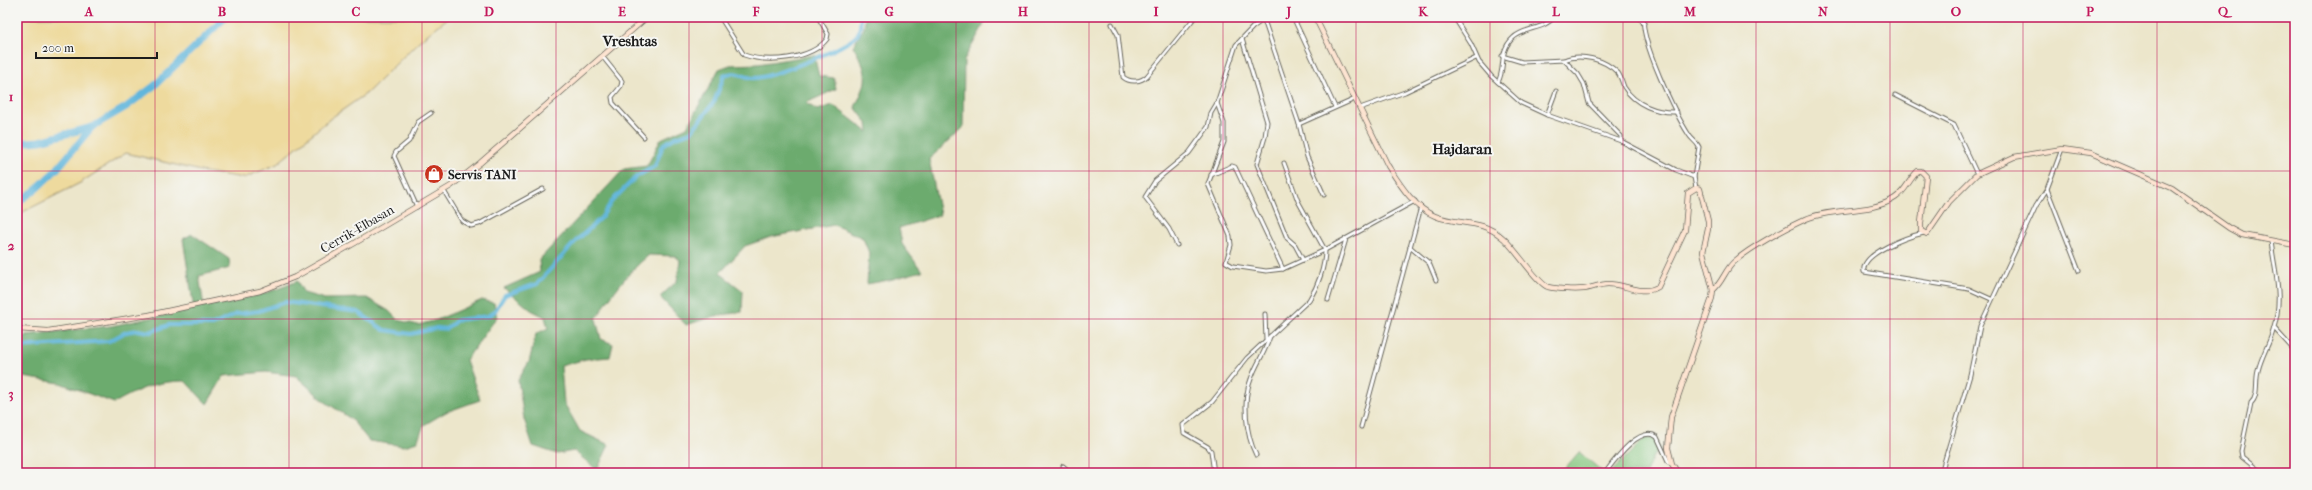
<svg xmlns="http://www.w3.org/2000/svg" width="2312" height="490" font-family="'IM FELL French Canon',serif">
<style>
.green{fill:#85c67f;stroke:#50714e}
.forest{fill:#6cab6e;stroke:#446445}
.sand{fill:#eeda9e;stroke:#857b5d}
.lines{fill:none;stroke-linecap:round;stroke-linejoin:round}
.canal{stroke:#60b6dc;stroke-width:4}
.river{stroke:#60b6dc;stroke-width:7}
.street-casing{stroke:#656359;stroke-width:5}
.secondary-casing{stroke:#656359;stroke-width:6}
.street{stroke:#fff;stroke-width:3}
.secondary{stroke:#fde4d1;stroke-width:4.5}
.grid{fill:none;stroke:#c2185b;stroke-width:1;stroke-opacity:0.55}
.labels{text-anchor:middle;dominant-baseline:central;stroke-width:4;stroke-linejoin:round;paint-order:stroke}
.poi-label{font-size:13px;font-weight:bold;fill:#1c1c1c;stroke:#f6f6f2;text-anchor:start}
.street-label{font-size:13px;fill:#1c1c1c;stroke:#f6f6f2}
.quarter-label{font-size:15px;font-weight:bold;fill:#1c1c1c;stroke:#f6f6f2}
.neatline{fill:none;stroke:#c2185b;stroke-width:1.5}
.grid-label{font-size:13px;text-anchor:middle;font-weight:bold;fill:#c2185b}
</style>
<rect width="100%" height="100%" fill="#f6f6f2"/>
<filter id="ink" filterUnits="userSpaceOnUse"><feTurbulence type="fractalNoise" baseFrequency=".025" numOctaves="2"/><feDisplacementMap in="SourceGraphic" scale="8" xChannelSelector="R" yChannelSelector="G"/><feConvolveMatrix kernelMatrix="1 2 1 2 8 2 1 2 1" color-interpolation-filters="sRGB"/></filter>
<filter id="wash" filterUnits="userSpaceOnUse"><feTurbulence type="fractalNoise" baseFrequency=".012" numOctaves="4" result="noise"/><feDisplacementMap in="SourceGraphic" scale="16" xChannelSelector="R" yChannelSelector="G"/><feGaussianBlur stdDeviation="0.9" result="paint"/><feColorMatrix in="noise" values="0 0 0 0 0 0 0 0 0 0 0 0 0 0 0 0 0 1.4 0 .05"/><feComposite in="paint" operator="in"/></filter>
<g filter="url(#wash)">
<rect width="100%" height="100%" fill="#ece6cb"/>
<g class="green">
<polygon points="1645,438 1654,439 1660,451 1653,456 1646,473 1614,473 1612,471"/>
<polygon points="1579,452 1603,472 1561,473"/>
</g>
<g class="forest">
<path d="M865,17h123l-24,43 -1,68 -34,31 11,56 -41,13 3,16 20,27 -33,9 -22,4 2,-31 -6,-15 -29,-13 -63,12 -26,9 -25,27 23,18 -1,21 -27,4 -29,9 -26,-28 17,-16 3,-21 -5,-4 -26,-1c-22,18 -38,40 -53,64l5,20 12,5 -3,13 -24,2 -25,7 3,37 16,28 29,14 -12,25 -23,-19 -17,3 -24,-8 -9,-27 -6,-39 11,-18 7,-28 12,-6 -3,-11 -14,-7 -27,-22 36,-16 -1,-12 85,-91 23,-3 14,-27 26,-12 32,-58 11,-4 28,-1 56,-9 5,21 15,2 2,11 -30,14 11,7 16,-5 35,27 -1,-9 -12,-16c14,-28 14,-33 -2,-61l11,-18z"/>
<path d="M192,234l37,25 1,9 -31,8 5,30c33,-6 63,-11 93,-25l7,12 21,6 42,-1 22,13 9,9 20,5 19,-5 45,-20 12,3 3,14 -31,43 14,40 -34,12 -22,13 -7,17 -13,4 -35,-5 -18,-22 -27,-18 -28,-25 -30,-4 -42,4 -17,28 -22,-23c-30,0 -45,8 -71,22l-54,-20 -43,-7v-35l9,-6 85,-9 83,-17 -11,-70z"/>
</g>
<polygon class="sand" points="17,17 449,17 418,42 367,93 331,118 277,164 244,178 205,172 126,153 80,183 17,215"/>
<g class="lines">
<path class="canal" d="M17,347l92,-6 17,-9 12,-2 12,2 19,-7h44l23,-11 23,-3 26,-9 73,10 26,18 27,4 26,-6 9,1 11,-9 31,-4 7,-5 10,-16 32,-11 39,-43 25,-23 11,-17 24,-24 19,-11 8,-21 11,-7 17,-6 23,-30 10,-26c10,-7 19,1 29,2 16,1 96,-31 104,-43 4,-5 3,-12 4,-18"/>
<g class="river">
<polyline points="17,143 40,141 92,127"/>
<polyline points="17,203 34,191 57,169 92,127 126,107 154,86 226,17"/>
</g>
</g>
</g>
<g filter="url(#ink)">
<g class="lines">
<g class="street-casing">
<g id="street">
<path d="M720,17l24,38c23,8 67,5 83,-16l1,-5 -10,-17"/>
<polyline points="1267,17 1253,27 1236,45 1217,103 1224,123 1224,142 1208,184 1230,236 1231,245 1226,262 1233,266 1266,271 1283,269 1325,250 1415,201"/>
<polyline points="1293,17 1335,107"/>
<polyline points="1454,17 1471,44 1479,62 1491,76 1521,103 1547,115 1621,141"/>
<polyline points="1638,17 1644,23"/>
<path d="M1644,17c-5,22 32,98 45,118 3,5 8,7 10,12l-5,30 2,11"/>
<polyline points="1264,20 1299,124 1355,99"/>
<path d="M1112,24l6,11 5,42c7,6 18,5 24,-1l48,-59"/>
<polyline points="1242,39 1267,122 1265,137 1257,164 1287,238 1295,245 1303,260"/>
<polyline points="602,56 622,81 621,86 612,97 613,103 644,137"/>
<polyline points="1502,56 1522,62 1564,60 1578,74 1584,84 1589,103 1617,132 1621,136 1621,141 1676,170 1694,177"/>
<path d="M1564,60c16,-7 41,-1 54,13 3,4 4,9 6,14 11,18 33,26 53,25"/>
<path d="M1498,82c8,-14 0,-30 15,-44 11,-11 31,-8 41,-21"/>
<polyline points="1895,95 1954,125 1977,174"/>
<polyline points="1360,108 1405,92 1476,58"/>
<polyline points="1547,115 1556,91"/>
<polyline points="1299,124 1307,157 1324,195"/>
<polyline points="1211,175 1232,166 1235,167 1283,269"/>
<polyline points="2047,189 2079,271"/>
<polyline points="444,191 462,221 471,226 479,224 543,189"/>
<polyline points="417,207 394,156 396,152 409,141 418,122 431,113"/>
<path d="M1924,233c-14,3 -64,20 -60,39l105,17 22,10"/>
<polyline points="1177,245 1169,229 1145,197 1155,181 1189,153 1208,127 1211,113 1217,103"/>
<polyline points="1410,247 1429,263 1436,280"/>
<polyline points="1328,300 1346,239"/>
<polyline points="1265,314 1266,339"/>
<polyline points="2274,328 2295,351"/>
<polyline points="1361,427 1421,207"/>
<path d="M1256,455c-10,-20 -14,-55 -5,-76 5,-15 15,-28 19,-43"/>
<polyline points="1063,466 1071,473"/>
<path d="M1214,473l-3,-22 -3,-4 -24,-14 -1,-8 29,-23 35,-44 62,-58c9,-14 16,-33 16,-50l-27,-49 -14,-38"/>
<path d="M1605,473c9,-12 35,-49 52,-36l11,24 3,2"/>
<polyline points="1941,473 1970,375 1980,326 2036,206 2047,189 2062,149"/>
<path d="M2262,473l-20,-16 -1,-6 10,-48c8,-7 4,-22 7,-32 3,-14 11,-26 15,-40 11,-35 2,-56 -2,-90"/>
</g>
</g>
<g class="secondary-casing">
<g id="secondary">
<path d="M1315,17l73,149c11,17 26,42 47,50 25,10 45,2 68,22 11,9 35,46 45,49 9,2 27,3 36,2 8,-1 16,-5 24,-5 17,0 34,12 50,3l27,-57 3,-37 8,-5 4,1 8,32v8l-5,23 10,38 -1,8 -41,119 -3,31 4,16 6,9"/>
<path d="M1713,290c10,-8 12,-21 22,-29 16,-14 51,-33 71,-42 28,-12 65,-5 89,-21 11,-7 14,-19 23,-27h3l5,5 -5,47v8l6,3 22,-32 28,-28 37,-17 48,-8 29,4 81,35 57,40 13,7 53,10"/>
<polyline points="17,329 48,331 149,315 260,291 295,277 355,243 451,186 480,163 647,17"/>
</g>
</g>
<use href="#street" class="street"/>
<use href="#secondary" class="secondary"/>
</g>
</g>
<path class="grid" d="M155,17v456M289,17v456M422,17v456M556,17v456M689,17v456M822,17v456M956,17v456M1089,17v456M1223,17v456M1356,17v456M1490,17v456M1623,17v456M1756,17v456M1890,17v456M2023,17v456M2157,17v456M17,171h2278M17,319h2278"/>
<defs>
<g id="shop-disc" transform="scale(1)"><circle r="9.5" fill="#c8321e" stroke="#f6f6f2"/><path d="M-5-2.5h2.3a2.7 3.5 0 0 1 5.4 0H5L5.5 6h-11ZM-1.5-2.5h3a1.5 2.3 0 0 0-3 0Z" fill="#fff"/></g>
</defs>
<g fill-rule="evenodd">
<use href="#shop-disc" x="434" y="174"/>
</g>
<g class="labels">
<g class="poi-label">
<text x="448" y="174">Servis TANI</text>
</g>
<g class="street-label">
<text transform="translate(357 229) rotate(-30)">Cerrik-Elbasan</text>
</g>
<g class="quarter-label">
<text x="630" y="41">Vreshtas</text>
<text x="1462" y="149">Hajdaran</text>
</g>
</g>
<rect width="2312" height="490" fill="none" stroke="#f6f6f2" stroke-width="44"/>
<path d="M36 52v6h121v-6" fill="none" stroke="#1c1c1c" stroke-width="2"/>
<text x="42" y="52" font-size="12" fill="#1c1c1c" stroke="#f6f6f2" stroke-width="3" paint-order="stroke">200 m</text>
<rect x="22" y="22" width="2268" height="446" class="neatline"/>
<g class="grid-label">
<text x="89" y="16">A</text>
<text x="222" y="16">B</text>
<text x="356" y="16">C</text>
<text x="489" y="16">D</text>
<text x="622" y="16">E</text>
<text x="756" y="16">F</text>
<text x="889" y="16">G</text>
<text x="1023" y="16">H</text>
<text x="1156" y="16">I</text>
<text x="1289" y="16">J</text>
<text x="1423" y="16">K</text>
<text x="1556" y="16">L</text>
<text x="1690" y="16">M</text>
<text x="1823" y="16">N</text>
<text x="1956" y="16">O</text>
<text x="2090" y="16">P</text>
<text x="2223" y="16">Q</text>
<text x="11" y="101">1</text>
<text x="11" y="250">2</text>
<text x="11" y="398">3</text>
</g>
</svg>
